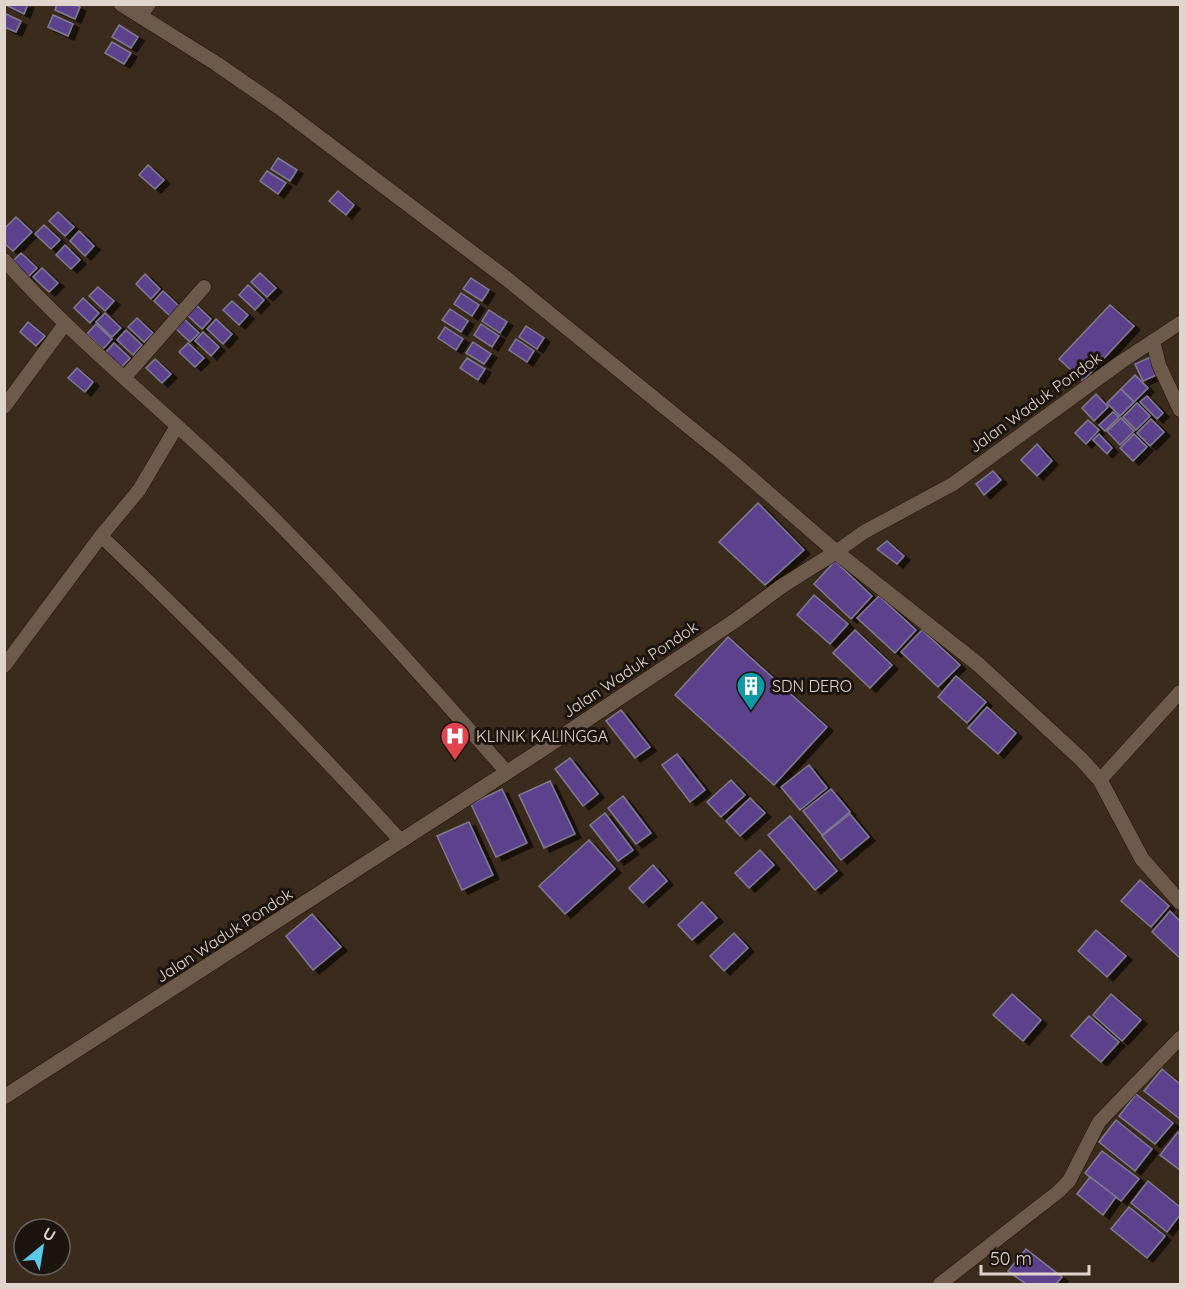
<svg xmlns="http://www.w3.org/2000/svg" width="1185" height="1289" font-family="Quicksand,sans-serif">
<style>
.building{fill:#5c438d;stroke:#807b91;stroke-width:1.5;filter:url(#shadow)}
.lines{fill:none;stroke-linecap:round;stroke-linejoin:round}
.minor-casing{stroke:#211306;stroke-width:15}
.tertiary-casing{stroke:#211306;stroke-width:16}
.minor{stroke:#6d5a4b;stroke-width:14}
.tertiary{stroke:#6d5a4b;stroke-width:15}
.labels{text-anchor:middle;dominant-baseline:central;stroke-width:6;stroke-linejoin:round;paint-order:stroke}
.street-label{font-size:16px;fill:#e0d5cc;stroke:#1c150f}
.poi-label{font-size:16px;fill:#e0d5cc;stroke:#1c150f;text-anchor:start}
</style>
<defs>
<filter id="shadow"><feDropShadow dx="6" dy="4" stdDeviation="0" flood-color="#0009"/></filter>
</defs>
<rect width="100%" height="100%" fill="#3b2b1c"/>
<g class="building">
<polygon points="4,4 28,4 24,14"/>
<polygon points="57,4 74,4 80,7 75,19 55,10"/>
<polygon points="4,13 21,21 16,32 4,27"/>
<polygon points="53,15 73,24 68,36 48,27"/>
<polygon points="119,25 138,37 131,48 112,37"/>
<polygon points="112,42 131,53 124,64 105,53"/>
<polygon points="278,158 297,170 290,181 271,169"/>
<polygon points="148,165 164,180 155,189 139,175"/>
<polygon points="267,171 286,183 278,194 260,181"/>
<polygon points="338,191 354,205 346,215 329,201"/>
<polygon points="58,212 74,227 65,236 49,221"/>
<polygon points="16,217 32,232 13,251 4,243 4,229"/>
<polygon points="44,225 60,240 51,249 35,234"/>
<polygon points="79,231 94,246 85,256 70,241"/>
<polygon points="65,245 80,260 71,269 56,255"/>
<polygon points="21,253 37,268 28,277 12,262"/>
<polygon points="42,268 58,283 49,292 33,277"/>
<polygon points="260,273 276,288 267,297 251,282"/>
<polygon points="145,274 160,289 151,299 136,284"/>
<polygon points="471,278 489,290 482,301 463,289"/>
<polygon points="248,285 264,300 255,310 239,295"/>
<polygon points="98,287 114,301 105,311 89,296"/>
<polygon points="163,291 179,306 170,316 154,301"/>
<polygon points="461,293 479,305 472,316 454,304"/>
<polygon points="83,298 99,313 90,323 74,308"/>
<polygon points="232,301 248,315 239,325 223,310"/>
<polygon points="195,304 211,319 202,329 186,314"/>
<polygon points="1110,305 1134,326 1083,381 1059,359"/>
<polygon points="450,309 468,321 461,332 442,320"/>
<polygon points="489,310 507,322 500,333 482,321"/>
<polygon points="105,313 121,328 112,337 96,322"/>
<polygon points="137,318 153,333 144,342 128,327"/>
<polygon points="183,318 199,333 190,342 174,327"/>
<polygon points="216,319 232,334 223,344 207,329"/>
<polygon points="28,322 45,336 36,346 20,332"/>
<polygon points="96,324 112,339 103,349 87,334"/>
<polygon points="481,324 499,336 492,347 474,335"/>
<polygon points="526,326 544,338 537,349 519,337"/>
<polygon points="445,327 463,339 456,350 438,338"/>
<polygon points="126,330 142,345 133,355 117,340"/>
<polygon points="203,332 219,347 211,356 195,341"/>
<polygon points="516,339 534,351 527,362 509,350"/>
<polygon points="473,342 491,354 484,364 466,353"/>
<polygon points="114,343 130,358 121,368 105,353"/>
<polygon points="188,343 204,358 195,367 179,352"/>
<polygon points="1153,356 1161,373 1143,381 1135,364"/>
<polygon points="467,358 485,369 478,380 460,368"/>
<polygon points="155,359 171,374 162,383 146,368"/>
<polygon points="77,368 93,382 85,392 68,378"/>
<polygon points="1135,375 1148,388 1134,402 1121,389"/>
<polygon points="1121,389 1134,402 1120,416 1107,403"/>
<polygon points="1096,394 1108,407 1094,421 1082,408"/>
<polygon points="1147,396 1163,413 1157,419 1140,402"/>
<polygon points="1137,403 1150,416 1136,430 1123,417"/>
<polygon points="1113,412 1119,417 1105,431 1099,425"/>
<polygon points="1121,418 1134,431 1120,445 1107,431"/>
<polygon points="1151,419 1164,432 1150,446 1137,433"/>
<polygon points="1088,420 1099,430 1086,444 1075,433"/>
<polygon points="1099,434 1112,448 1107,454 1093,440"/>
<polygon points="1134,434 1147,447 1133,461 1120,448"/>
<polygon points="1037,444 1052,461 1037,476 1021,460"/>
<polygon points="993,471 1001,480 984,495 976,484"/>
<polygon points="758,503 804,550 765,585 719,542"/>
<polygon points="887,541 904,556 897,564 877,549"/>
<polygon points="835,561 872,596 851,619 814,584"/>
<polygon points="814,595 848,624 830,644 797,615"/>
<polygon points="879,596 916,630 895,653 857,618"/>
<polygon points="855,630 892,665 870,688 833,653"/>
<polygon points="922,630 960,665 938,687 901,652"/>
<polygon points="728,637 827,727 774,785 675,695"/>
<polygon points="956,676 986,702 967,723 938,697"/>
<polygon points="987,707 1016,733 998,754 968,728"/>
<polygon points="621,710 650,747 635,758 606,721"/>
<polygon points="677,754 705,790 690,802 662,765"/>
<polygon points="570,758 598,794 583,806 555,769"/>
<polygon points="809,765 827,788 800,810 781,787"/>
<polygon points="731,780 745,795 721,817 707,802"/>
<polygon points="550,781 575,834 544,848 519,795"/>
<polygon points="502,789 527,843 496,857 471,804"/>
<polygon points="831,789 850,812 822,835 803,811"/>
<polygon points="623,796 651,833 636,844 608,808"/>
<polygon points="750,798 765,813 740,836 726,821"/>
<polygon points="605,813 633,850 618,861 590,825"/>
<polygon points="850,814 869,837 841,860 822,836"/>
<polygon points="790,816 837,871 815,890 768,835"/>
<polygon points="469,822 493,875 462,890 437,836"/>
<polygon points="589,840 615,869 565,914 539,886"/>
<polygon points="760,850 774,865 749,888 735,873"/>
<polygon points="653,865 667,881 643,903 629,888"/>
<polygon points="1140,880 1169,906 1151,927 1121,901"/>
<polygon points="702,902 717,918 692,940 678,925"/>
<polygon points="1170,911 1180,921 1180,958 1152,932"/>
<polygon points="312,914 341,947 313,970 286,936"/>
<polygon points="1096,930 1126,956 1107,977 1078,951"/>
<polygon points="734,933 748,948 724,971 710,956"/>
<polygon points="1012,994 1041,1020 1023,1041 993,1015"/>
<polygon points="1111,994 1141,1020 1122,1041 1093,1015"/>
<polygon points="1089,1016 1119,1042 1101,1062 1071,1036"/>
<polygon points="1162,1069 1180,1084 1180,1119 1144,1091"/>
<polygon points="1136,1094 1173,1123 1155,1144 1119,1116"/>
<polygon points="1116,1120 1152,1149 1135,1171 1099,1142"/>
<polygon points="1178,1132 1180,1135 1180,1170 1160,1155"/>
<polygon points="1102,1151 1139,1179 1121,1201 1085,1173"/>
<polygon points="1090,1177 1116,1197 1103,1215 1077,1194"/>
<polygon points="1148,1181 1180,1207 1180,1215 1167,1232 1131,1203"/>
<polygon points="1129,1207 1165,1236 1147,1258 1111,1229"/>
<polygon points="1026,1249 1062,1277 1056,1284 1026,1284 1008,1271"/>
</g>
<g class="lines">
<g class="minor-casing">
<g id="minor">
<polyline points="141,15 149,4"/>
<path d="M4,260c70,79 154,145 230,219 96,93 184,193 272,292"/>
<polyline points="1153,341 1159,365 1180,410"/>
<polyline points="125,377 204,287"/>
<polyline points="4,407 65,324"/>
<path d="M101,536c103,98 204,200 300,305"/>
<polyline points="836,552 864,532 953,484 1121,362 1180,323"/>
<polyline points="4,666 101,536 139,490 177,426"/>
<polyline points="1100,780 1180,692"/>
<polyline points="940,1284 1058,1192 1069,1181 1099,1122 1180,1038"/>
</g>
</g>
<g class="tertiary-casing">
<g id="tertiary">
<polyline points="121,4 217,64 279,107 507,279 730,460 836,552 979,665 1081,759 1100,780 1142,859 1180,902"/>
<polyline points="4,1097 540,751 736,620 782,586 836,552"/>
</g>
</g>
<use href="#minor" class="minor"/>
<use href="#tertiary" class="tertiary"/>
</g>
<defs>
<g id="building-pin" transform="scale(1.5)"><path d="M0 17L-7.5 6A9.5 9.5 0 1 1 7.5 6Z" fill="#0f9aa8" stroke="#1c150f"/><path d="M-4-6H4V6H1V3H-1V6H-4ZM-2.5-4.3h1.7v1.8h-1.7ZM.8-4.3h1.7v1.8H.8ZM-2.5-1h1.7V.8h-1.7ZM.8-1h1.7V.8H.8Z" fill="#fff"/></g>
<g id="hospital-pin" transform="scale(1.5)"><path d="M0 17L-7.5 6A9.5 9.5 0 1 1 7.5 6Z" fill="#e0444e" stroke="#1c150f"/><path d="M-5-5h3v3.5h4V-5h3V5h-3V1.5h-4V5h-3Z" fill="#fff"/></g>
</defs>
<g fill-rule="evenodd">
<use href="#building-pin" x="751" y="686"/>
<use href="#hospital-pin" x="455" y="736"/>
</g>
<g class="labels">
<g class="street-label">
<text transform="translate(1035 402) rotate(-36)">Jalan Waduk Pondok</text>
<text transform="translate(630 669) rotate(-34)">Jalan Waduk Pondok</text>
<text transform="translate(224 935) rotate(-33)">Jalan Waduk Pondok</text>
</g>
<g class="poi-label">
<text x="772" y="686">SDN DERO</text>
<text x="476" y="736">KLINIK KALINGGA</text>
</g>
</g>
<rect width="1185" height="1289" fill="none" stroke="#e0d5cc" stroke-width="12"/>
<g transform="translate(42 1247) rotate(30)"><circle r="28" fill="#1c150f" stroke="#6a625b" stroke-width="1.5"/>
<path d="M0-4.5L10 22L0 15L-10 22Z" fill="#5bc8e7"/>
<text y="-9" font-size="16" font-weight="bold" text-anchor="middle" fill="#e0d5cc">U</text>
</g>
<path d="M981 1265v9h108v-9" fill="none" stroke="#e0d5cc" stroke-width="3"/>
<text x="990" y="1265" font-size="18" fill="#e0d5cc" stroke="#1c150f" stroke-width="4.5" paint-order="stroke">50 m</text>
</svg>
